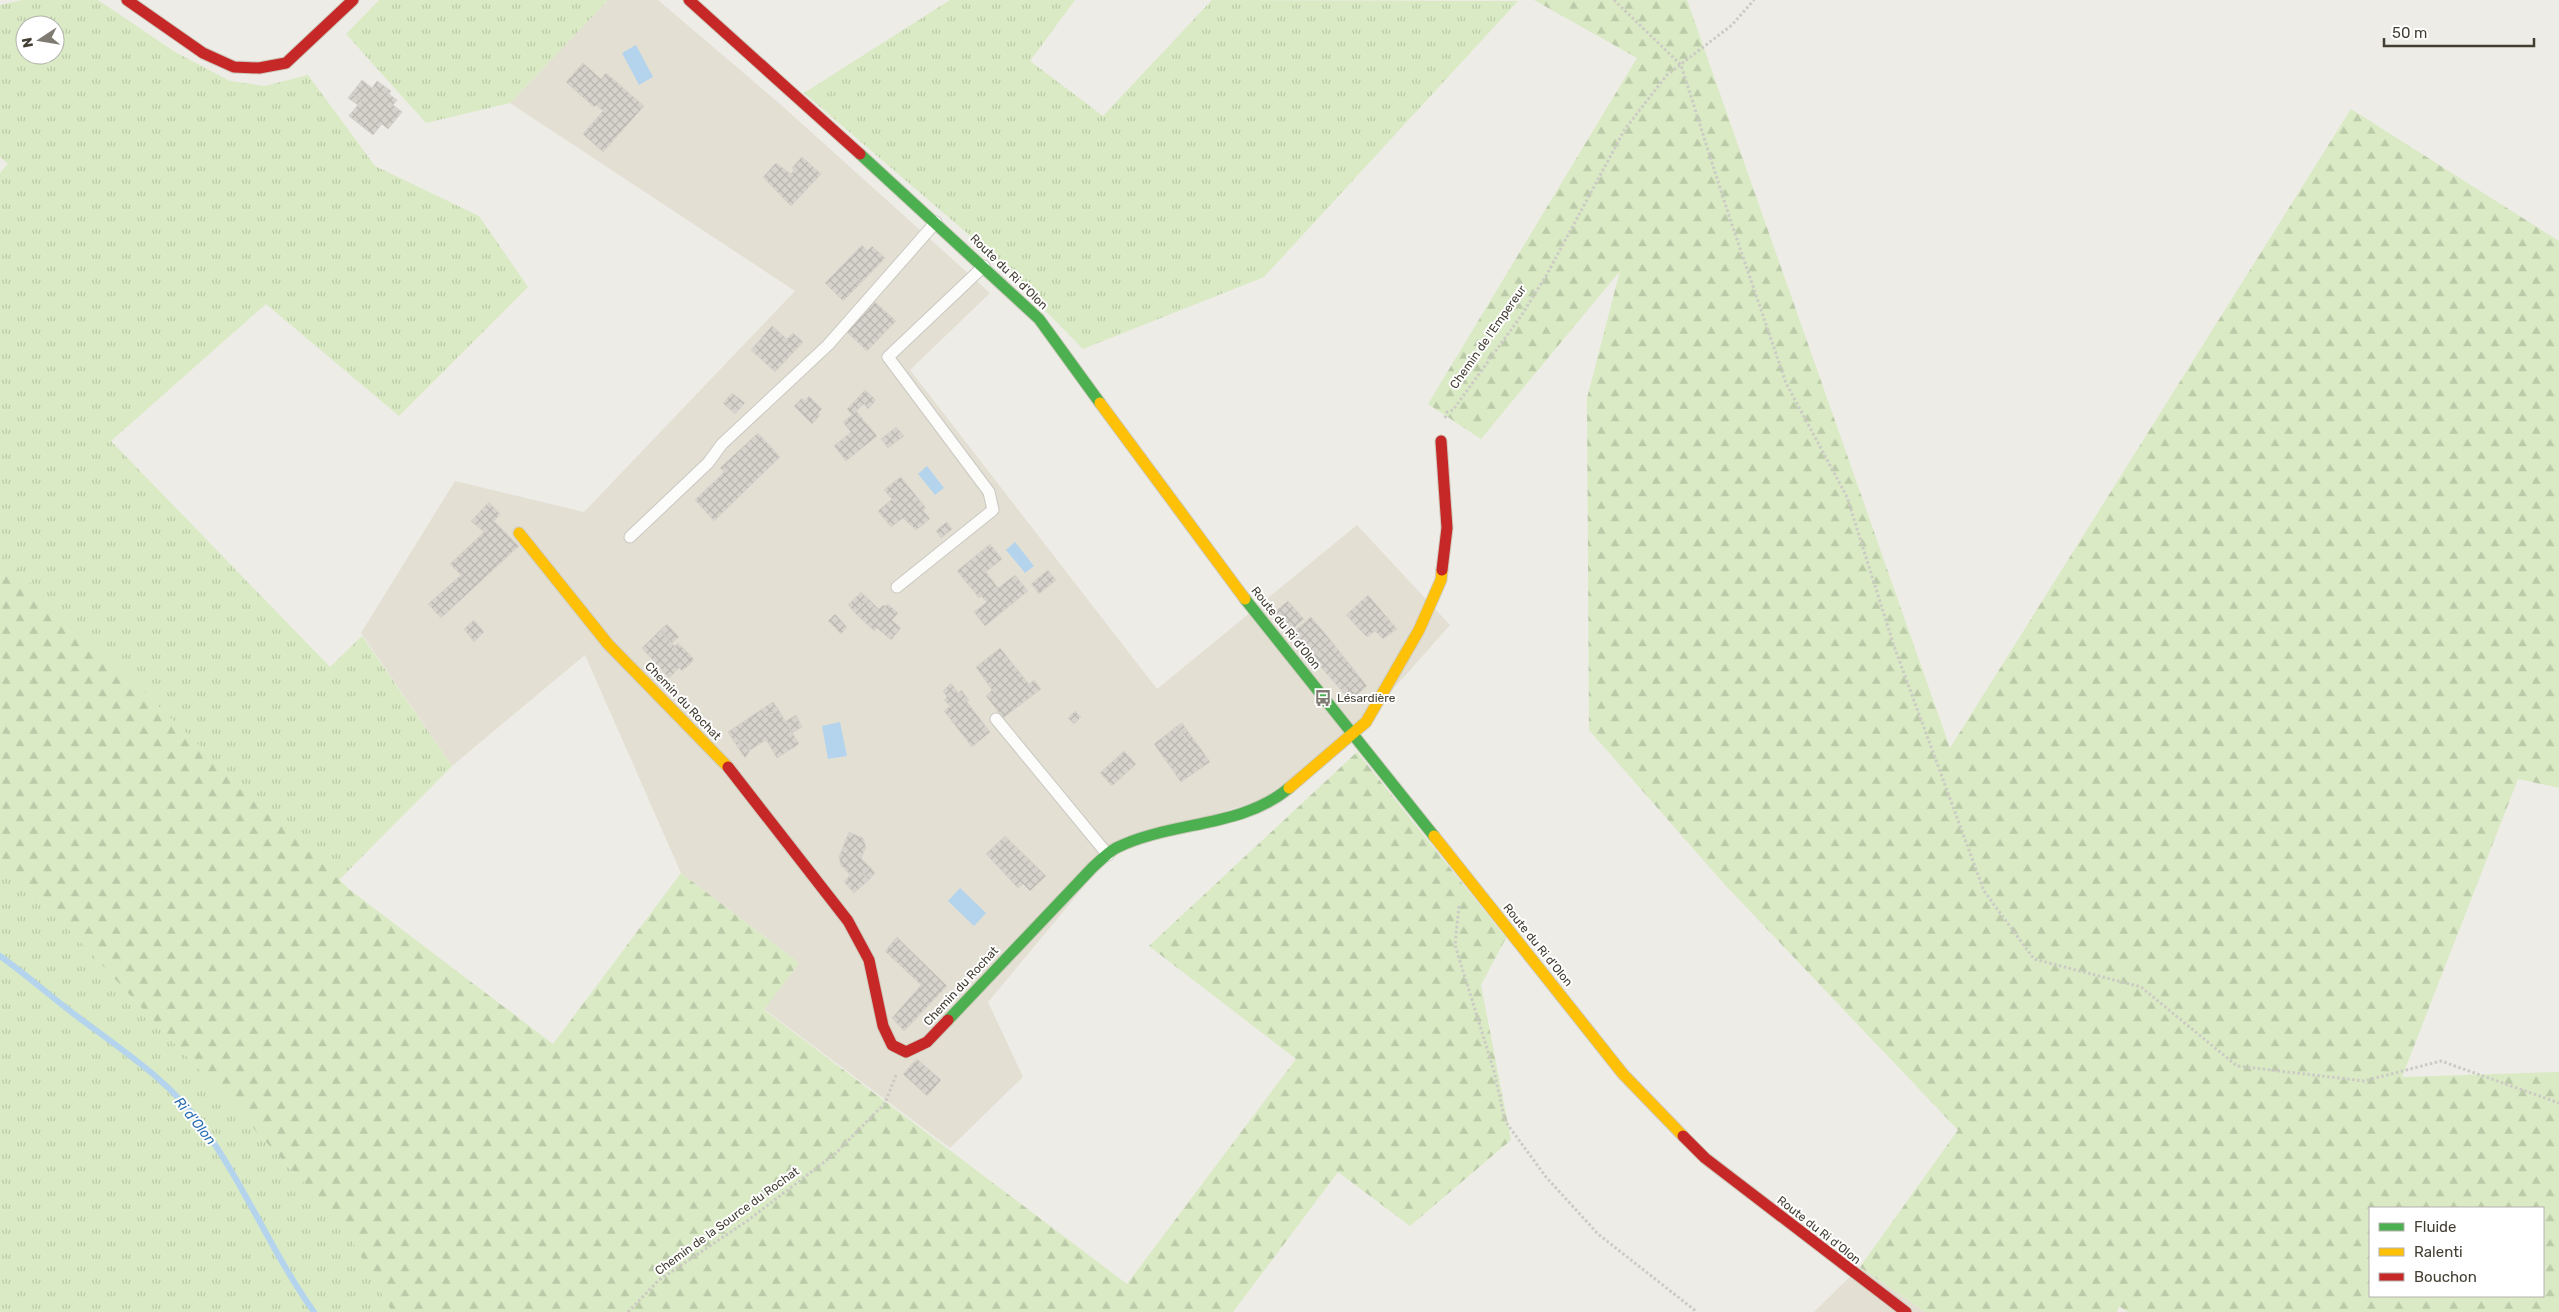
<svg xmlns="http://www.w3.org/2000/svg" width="2559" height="1312" font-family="Rubik,sans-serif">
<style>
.residential{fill:#e3dfd3}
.grass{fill:url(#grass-tufts);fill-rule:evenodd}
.forest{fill:url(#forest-firs);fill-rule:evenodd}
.water{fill:#b4d4ee}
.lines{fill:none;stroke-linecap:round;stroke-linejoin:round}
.stream{stroke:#b4d4ee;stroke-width:6}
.building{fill:url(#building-cross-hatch);stroke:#d6d3cc}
.lane-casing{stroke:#cac8c2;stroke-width:13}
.fast-casing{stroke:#cdcabd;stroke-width:13}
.slow-casing{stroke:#cdcabd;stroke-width:13}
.jam-casing{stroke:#cdcabd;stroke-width:13}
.path{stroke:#cccac5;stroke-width:3;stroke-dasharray:2.5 2.5;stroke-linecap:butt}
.lane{stroke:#fcfcfb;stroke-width:11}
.fast{stroke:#4caf50;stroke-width:11}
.slow{stroke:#ffc107;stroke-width:11}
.jam{stroke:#c62828;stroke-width:11}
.labels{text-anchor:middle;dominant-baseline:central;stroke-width:4;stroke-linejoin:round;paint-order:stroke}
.street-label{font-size:12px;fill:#433e33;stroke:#fff}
.poi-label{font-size:12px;fill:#433e33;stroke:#fff;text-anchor:start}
.water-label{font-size:14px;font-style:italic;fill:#2a6fb1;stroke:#fff}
</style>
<defs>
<pattern id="grass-tufts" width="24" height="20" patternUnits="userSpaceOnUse" patternTransform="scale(1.25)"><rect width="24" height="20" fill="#d9eac4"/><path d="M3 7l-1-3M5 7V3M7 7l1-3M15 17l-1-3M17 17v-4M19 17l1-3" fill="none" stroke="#bbcaa9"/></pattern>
<pattern id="forest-firs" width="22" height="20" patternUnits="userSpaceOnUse" patternTransform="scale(1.25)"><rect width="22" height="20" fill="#d9eac4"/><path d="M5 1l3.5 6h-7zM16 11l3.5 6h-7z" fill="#bbcaa9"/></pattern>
<pattern id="building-cross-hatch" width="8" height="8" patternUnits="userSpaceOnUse" patternTransform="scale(1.25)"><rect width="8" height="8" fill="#d6d3cd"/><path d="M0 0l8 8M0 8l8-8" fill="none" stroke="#b9b6b0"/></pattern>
</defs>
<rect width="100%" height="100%" fill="#eeece6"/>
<g class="residential">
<polygon points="608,0 658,0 780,104 990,293 910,370 1157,689 1357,525 1450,625 1348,740 1262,800 1121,842 988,1002 1023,1077 950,1148 764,1009 799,963 681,873 585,655 452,766 361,633 455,481 584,512 795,291 510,103"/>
<polygon points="1860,1267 1925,1312 1814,1312"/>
</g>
<g class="grass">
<path d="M22,0h76l77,52 55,29 35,5 43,-11 67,91 104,50 49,71 -129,129 -133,-112 -155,137 219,226 32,-31 90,130 -113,114 -339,-326v-381l8,-9 -8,-7v-152zM25,25h30v30h-30z"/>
<polygon points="379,0 608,0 510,103 426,123 346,34"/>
<polygon points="950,0 1075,0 1030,61 1103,116 1212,0 1518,1 1264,277 1083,349 982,246 804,93"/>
<polygon points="0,860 12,868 344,1226 392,1312 0,1312"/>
</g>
<g class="forest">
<path d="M1534,0h153l263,748 401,-639 208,132v547l-41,-9 -116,298 157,-5v240h-431l-9,-6 -2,6h-192l-65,-45 98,-137 -232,-244 -137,-156 -2,-332 33,-127 -139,168 -53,-35 209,-346zM2370,1208h173v88h-173z"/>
<polygon points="0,554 350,890 553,1044 681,873 799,963 764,1010 1127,1284 1296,1059 1149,946 1357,752 1506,938 1481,985 1511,1140 1410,1226 1338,1172 1233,1312 392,1312 344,1226 12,868 0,860"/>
</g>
<g class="water">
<polygon points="636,45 653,77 639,85 622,53"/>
<polygon points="927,466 944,488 935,495 918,474"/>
<polygon points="1015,542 1034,566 1025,573 1006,550"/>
<polygon points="840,722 847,756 828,759 822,726"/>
<polygon points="960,888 986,913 974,926 948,901"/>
</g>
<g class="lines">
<path class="stream" d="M0,956c27,19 51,41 78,61 43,32 93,65 125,110 42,59 69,126 111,185"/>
</g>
<g class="building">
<polygon points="583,63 601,79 606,73 644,106 603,152 583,134 603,111 596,105 594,107 566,82"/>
<polygon points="362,80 382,96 386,92 397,100 393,105 402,112 388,129 382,124 373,135 349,116 361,101 352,93"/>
<polygon points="377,81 391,91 389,94 386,92 382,96 372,88"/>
<polygon points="352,93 361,101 358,105 348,98"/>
<polygon points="802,157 821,174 791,206 763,177 776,163 791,174 794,170 792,168"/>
<polygon points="862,245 867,251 872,246 885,258 862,282 859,279 854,284 851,282 837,295 825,283"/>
<polygon points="859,279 862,282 843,301 837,295 851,282 854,284"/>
<polygon points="875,302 896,321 867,351 847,332"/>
<polygon points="772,326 787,339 793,333 803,342 775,372 751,350"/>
<polygon points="865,390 876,400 868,409 864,404 856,411 877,436 846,461 834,446 851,432 843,422 852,415 847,409"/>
<polygon points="732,393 745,403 735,414 723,403"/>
<polygon points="809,396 822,409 818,413 820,415 812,424 794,406 802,398 805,401"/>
<polygon points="896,427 904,436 888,448 881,439"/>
<polygon points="758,433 780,457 714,521 695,500 724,472 720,468"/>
<polygon points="901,477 908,486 903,491 895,481"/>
<polygon points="895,481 903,491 908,486 926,508 923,510 930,519 916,530 903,518 891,527 878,511 892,499 884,490"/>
<polygon points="489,502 500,514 494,521 519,546 441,618 428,604 461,575 450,564 484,532 471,521"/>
<polygon points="947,522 952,529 946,534 940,527"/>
<polygon points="940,527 946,534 941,538 936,531"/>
<polygon points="990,544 1002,559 986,572 998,588 1015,575 1028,591 985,626 974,612 987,602 981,596 979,598 957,571"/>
<polygon points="1048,570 1050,573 1034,587 1031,584"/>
<polygon points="1050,573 1056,580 1039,594 1034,587"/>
<polygon points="861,592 879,609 877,611 866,601 855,613 848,605"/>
<polygon points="1368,595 1397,629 1383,639 1375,631 1367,637 1346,615"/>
<polygon points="866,601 877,611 883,605 885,606 888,604 898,613 892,620 901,628 891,640 877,628 874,631 855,613"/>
<polygon points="1288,601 1304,619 1288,633 1272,614"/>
<polygon points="835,614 847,627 841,634 828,621"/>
<polygon points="1311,617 1332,642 1309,659 1289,635"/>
<polygon points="474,620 484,632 474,642 464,629"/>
<polygon points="667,624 679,637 672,643 660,630"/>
<polygon points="660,630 675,646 672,649 688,666 682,671 679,668 669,678 642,648"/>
<polygon points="1332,642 1359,676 1341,690 1312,657"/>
<polygon points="678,643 694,659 688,666 672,649"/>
<polygon points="1000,648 1029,684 1034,680 1041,689 1003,718 986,696 992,690 976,667"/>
<polygon points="1359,676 1367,686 1350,701 1341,690"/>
<polygon points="951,683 958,693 961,690 969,700 967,702 990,732 972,747 944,711 950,706 944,700 947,697 943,691"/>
<polygon points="773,702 778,709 767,716 762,709"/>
<polygon points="762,709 767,716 778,709 799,744 777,758 766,740 750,750 743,739 735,743 728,732"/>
<polygon points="1075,711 1081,717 1074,724 1068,718"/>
<polygon points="796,715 802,727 792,733 786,721"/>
<polygon points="1182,723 1200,748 1196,751 1177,726"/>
<polygon points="1177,726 1196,751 1200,748 1210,762 1181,782 1154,744"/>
<polygon points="743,739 750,750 745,758 735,743"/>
<polygon points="1124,751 1136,764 1112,786 1100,773"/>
<polygon points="849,832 863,838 866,847 861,858 870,867 863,873 869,880 854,893 844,882 850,875 841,865 839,857"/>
<polygon points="1005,836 1046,876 1030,891 1023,884 1018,888 986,854"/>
<polygon points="870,867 875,873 869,880 863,873"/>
<polygon points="897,937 947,986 904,1031 892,1018 921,985 885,951"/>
<polygon points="917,1059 941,1080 927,1096 903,1074"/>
</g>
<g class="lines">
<g class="lane-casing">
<g id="lane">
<polyline points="630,537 708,463 722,444 828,345 936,222"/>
<polyline points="897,587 993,510 989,492 888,357 984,266"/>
<polyline points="996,719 1108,855"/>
</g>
</g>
<g class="fast-casing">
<g id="fast">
<polyline points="860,154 1039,319 1100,403"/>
<polyline points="1245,599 1434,836"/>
<path d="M948,1020l144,-152c7,-6 15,-15 24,-20 54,-27 126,-20 173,-60"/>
</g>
</g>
<g class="slow-casing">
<g id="slow">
<polyline points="1100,403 1245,599"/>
<polyline points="519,533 608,644 728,767"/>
<polyline points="1289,788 1366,722 1419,630 1441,580 1442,570"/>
<polyline points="1434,836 1623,1074 1683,1136"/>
</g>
</g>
<g class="jam-casing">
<g id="jam">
<polyline points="127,0 203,53 234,67 259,68 286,63 353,0"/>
<polyline points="689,0 860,154"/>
<polyline points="1441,441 1447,528 1442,570"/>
<polyline points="728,767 848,921 869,960 883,1026 892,1045 906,1052 927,1042 948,1020"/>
<polyline points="1683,1136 1705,1158 1906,1312"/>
</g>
</g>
<g class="path">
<polyline points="1614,0 1681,65 1729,216 1786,383 1847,497 1894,646 1984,891 2034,959 2141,987 2237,1066 2364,1081 2441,1061 2559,1103"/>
<polyline points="1445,418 1447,412 1453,410 1521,316 1546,276 1625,129 1667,75 1732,25 1754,0"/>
<polyline points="1459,906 1455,945 1494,1071 1505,1121 1546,1177 1598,1234 1697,1312"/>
<polyline points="628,1312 659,1280 747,1221 836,1153 885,1103 897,1073"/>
</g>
<use href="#lane" class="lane"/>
<use href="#fast" class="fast"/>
<use href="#slow" class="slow"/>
<use href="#jam" class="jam"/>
</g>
<defs>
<g id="bus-bare" transform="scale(1.35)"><path d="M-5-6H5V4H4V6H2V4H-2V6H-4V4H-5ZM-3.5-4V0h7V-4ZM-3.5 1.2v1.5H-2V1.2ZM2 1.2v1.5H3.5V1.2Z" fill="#7f7b72" stroke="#fff" stroke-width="2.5" paint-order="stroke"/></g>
</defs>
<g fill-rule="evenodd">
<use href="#bus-bare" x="1323" y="698"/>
</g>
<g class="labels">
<g class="street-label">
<text transform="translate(1009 272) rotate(44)">Route du Ri d'Olon</text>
<text transform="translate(1488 337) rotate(-55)">Chemin de l'Empereur</text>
<text transform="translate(1286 628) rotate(51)">Route du Ri d'Olon</text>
<text transform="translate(683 701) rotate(46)">Chemin du Rochat</text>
<text transform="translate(1538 945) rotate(51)">Route du Ri d'Olon</text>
<text transform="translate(961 986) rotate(-47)">Chemin du Rochat</text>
<text transform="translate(727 1221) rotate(-36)">Chemin de la Source du Rochat</text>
<text transform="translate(1819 1230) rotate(38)">Route du Ri d'Olon</text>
</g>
<g class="poi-label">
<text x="1337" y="698">Lésardière</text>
</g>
<g class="water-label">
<text transform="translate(195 1121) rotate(51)">Ri d'Olon</text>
</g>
</g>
<rect x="2369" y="1207" width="175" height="90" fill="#ffffff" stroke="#b4b2ad"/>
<rect x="2379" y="1223" width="25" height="8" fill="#4caf50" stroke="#b4b2ad"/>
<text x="2414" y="1232" font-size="15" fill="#433e33">Fluide</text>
<rect x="2379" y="1248" width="25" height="8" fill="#ffc107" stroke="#b4b2ad"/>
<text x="2414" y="1257" font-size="15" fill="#433e33">Ralenti</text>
<rect x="2379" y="1273" width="25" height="8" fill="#c62828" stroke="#b4b2ad"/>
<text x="2414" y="1282" font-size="15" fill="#433e33">Bouchon</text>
<g transform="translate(40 40) rotate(258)"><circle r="24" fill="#ffffff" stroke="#b4b2ad"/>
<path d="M0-4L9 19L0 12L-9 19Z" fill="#7f7b72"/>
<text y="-8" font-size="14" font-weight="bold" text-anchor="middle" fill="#433e33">N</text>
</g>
<path d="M2384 38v8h150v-8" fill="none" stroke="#433e33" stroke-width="2.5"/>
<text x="2392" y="38" font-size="15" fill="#433e33" stroke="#ffffff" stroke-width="4" paint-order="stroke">50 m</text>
</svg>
